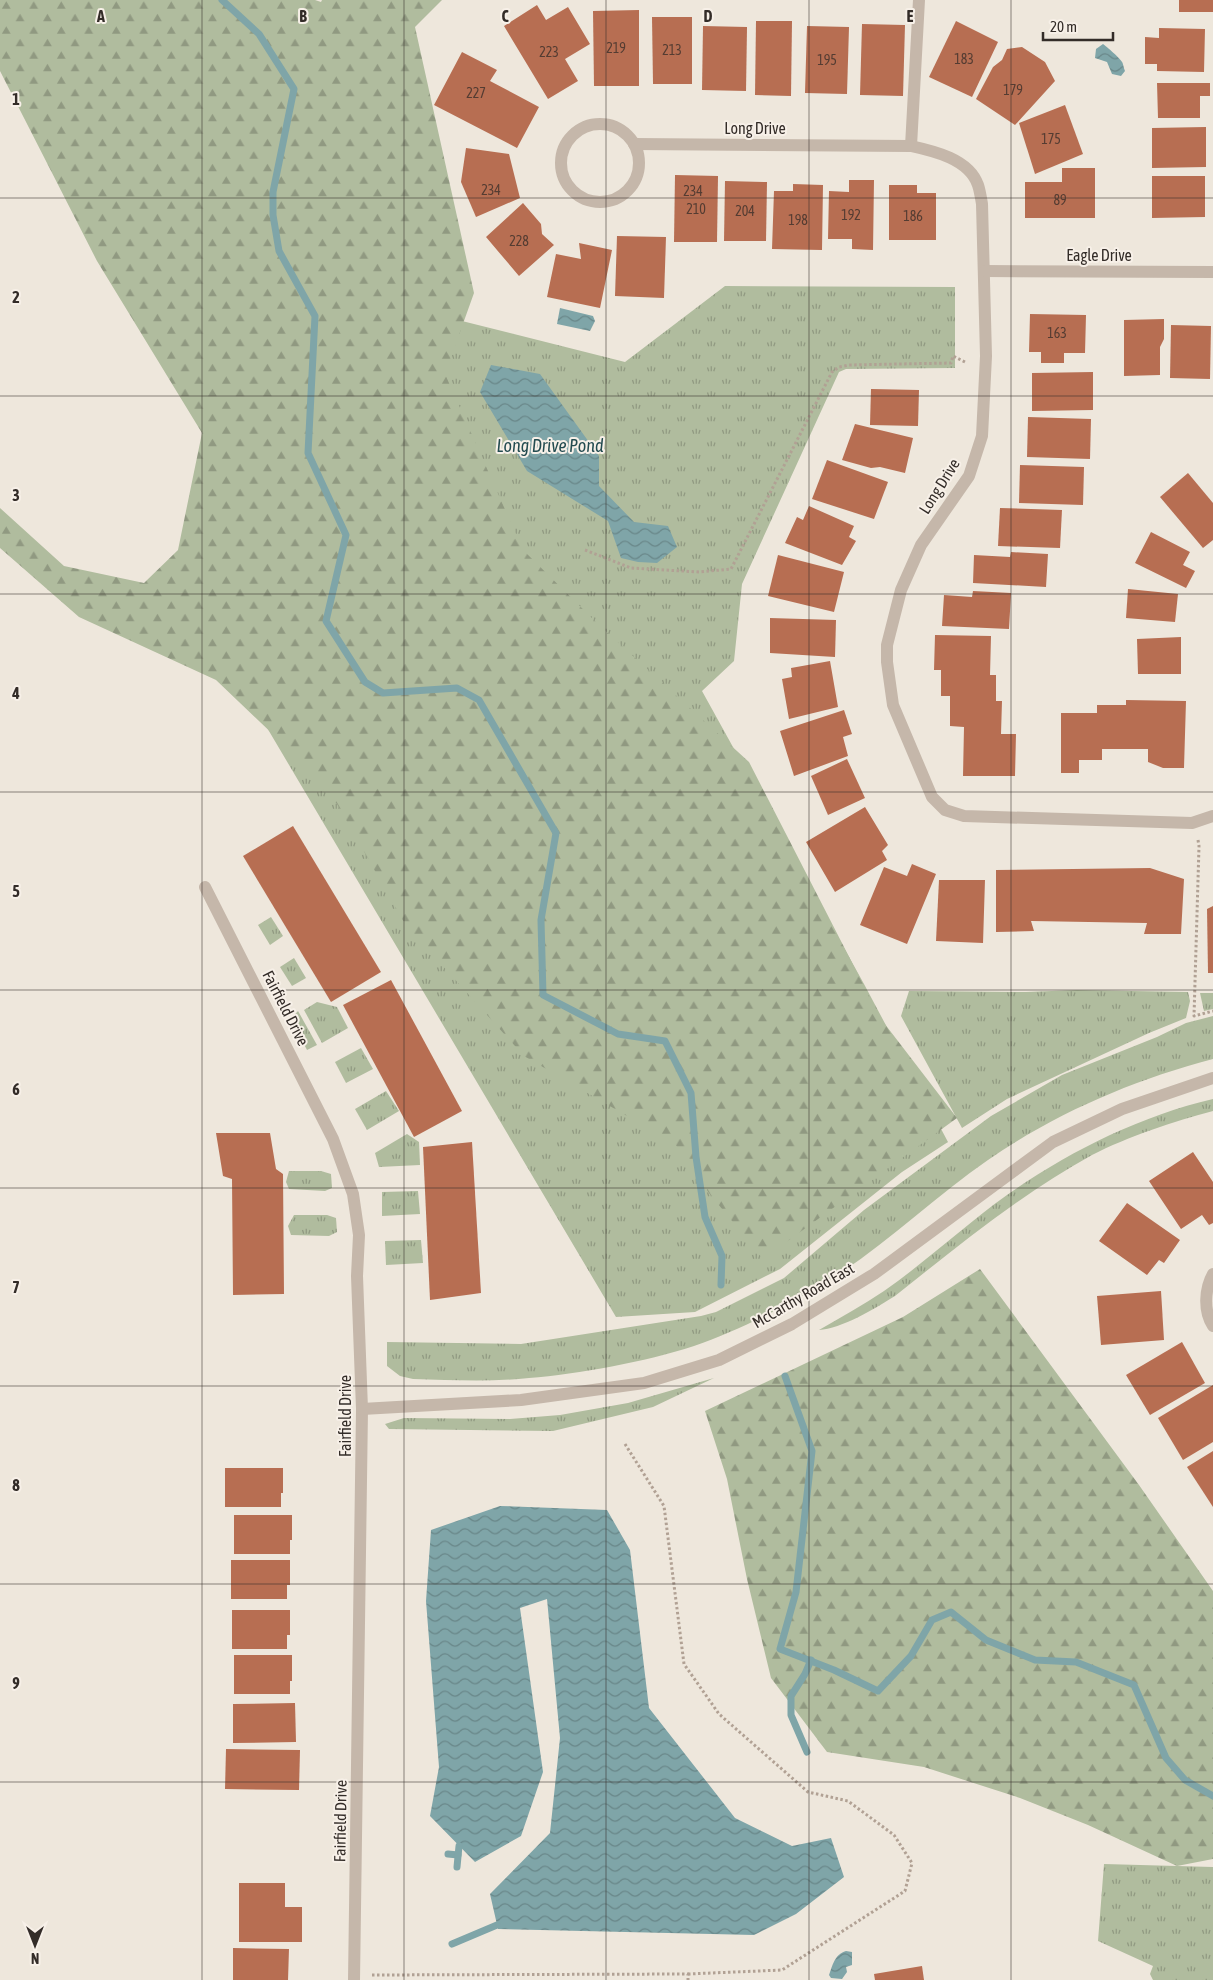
<svg xmlns="http://www.w3.org/2000/svg" width="1213" height="1980" font-family="'Asap Condensed',sans-serif">
<style>
.grass{fill:url(#grass-tufts)}
.forest{fill:url(#forest-firs)}
.water{fill:url(#water-waves)}
.lines{fill:none;stroke-linecap:round;stroke-linejoin:round}
.stream{stroke:#7fa5a8;stroke-width:7}
.building{fill:#b76e52}
.path{stroke:#b1a194;stroke-width:3;stroke-dasharray:2.5 2.5;stroke-linecap:butt}
.service{stroke:#c5b7aa;stroke-width:12}
.minor{stroke:#c5b7aa;stroke-width:12}
.tertiary{stroke:#c5b7aa;stroke-width:12}
.grid{fill:none;stroke:#332c28;stroke-width:1;stroke-opacity:0.55}
.labels{text-anchor:middle;dominant-baseline:central;stroke-width:4;stroke-linejoin:round;paint-order:stroke}
.number-label{font-size:14px;fill:#543c32}
.street-label{font-size:16px;fill:#332c28;stroke:#f7f0e8}
.water-label{font-size:18px;font-style:italic;fill:#234b50;stroke:#f7f0e8}
.grid-label{font-size:16px;text-anchor:middle;font-weight:bold;fill:#332c28;stroke:#f7f0e8;stroke-width:4;stroke-linejoin:round;paint-order:stroke}
</style>
<defs>
<pattern id="grass-tufts" width="24" height="20" patternUnits="userSpaceOnUse" patternTransform="scale(1.25)"><rect width="24" height="20" fill="#b0bc9e"/><path d="M3 7l-1-3M5 7V3M7 7l1-3M15 17l-1-3M17 17v-4M19 17l1-3" fill="none" stroke="#909981"/></pattern>
<pattern id="forest-firs" width="22" height="20" patternUnits="userSpaceOnUse" patternTransform="scale(1.25)"><rect width="22" height="20" fill="#b0bc9e"/><path d="M5 1l3.5 6h-7zM16 11l3.5 6h-7z" fill="#909981"/></pattern>
<pattern id="water-waves" width="16" height="10" patternUnits="userSpaceOnUse" patternTransform="scale(1.25)"><rect width="16" height="10" fill="#7fa5a8"/><path d="M0 5q4-4 8 0t8 0" fill="none" stroke="#698789"/></pattern>
</defs>
<rect width="100%" height="100%" fill="#eee7dc"/>
<g class="grass">
<polygon points="725,286 955,287 955,368 846,369 839,372 742,584 734,661 702,691 864,984 948,1142 902,1172 780,1269 695,1312 616,1317 247,694 418,310 625,362"/>
<polygon points="271,917 283,936 270,945 258,925"/>
<polygon points="294,958 306,978 292,986 280,967"/>
<polygon points="1077,990 1188,992 1190,1001 1186,1018 1149,1033 1007,1099 962,1128 901,1016 909,991 1026,992"/>
<polygon points="1200,993 1213,993 1213,1009 1204,1011"/>
<polygon points="317,1002 337,1007 348,1028 322,1043 304,1010"/>
<polygon points="298,1011 317,1045 307,1050 291,1019"/>
<path d="M1213,1016v43c-80,21 -157,54 -225,101 -52,36 -98,81 -152,116 -41,26 -95,54 -142,70 -49,16 -115,28 -165,32 -38,4 -78,2 -116,1l-13,-3 -13,-10v-24l134,2 180,-28 15,-4 68,-34 80,-68 127,-94 71,-41 95,-38 29,-14z"/>
<polygon points="361,1048 373,1069 346,1083 335,1062"/>
<polygon points="386,1091 399,1111 367,1130 355,1109"/>
<path d="M1213,1099v12c-38,10 -86,26 -121,44 -71,39 -134,91 -197,141 -19,12 -54,33 -76,34 22,-13 44,-25 65,-39 43,-30 81,-66 123,-96 61,-43 133,-79 206,-96z"/>
<polygon points="407,1134 419,1142 420,1165 379,1167 375,1153"/>
<polygon points="289,1171 321,1171 331,1174 332,1188 325,1191 289,1189 286,1182"/>
<polygon points="418,1191 420,1214 382,1216 382,1192"/>
<polygon points="294,1215 327,1215 336,1218 337,1232 329,1236 291,1235 288,1226"/>
<polygon points="421,1240 423,1263 386,1265 385,1241"/>
<polygon points="714,1378 653,1407 553,1431 389,1429 385,1424 404,1418 510,1419 560,1415 628,1403"/>
<polygon points="1104,1864 1213,1867 1213,1980 1153,1980 1150,1974 1153,1966 1098,1941"/>
</g>
<g class="forest">
<polygon points="0,0 315,0 321,2 322,0 442,0 415,27 474,293 445,374 523,550 599,625 749,762 881,1019 957,1118 763,1259 709,1193 675,1144 524,1056 405,924 337,804 281,742 216,680 79,617 0,548 0,508 64,566 144,583 178,550 202,433 97,261 0,71"/>
<polygon points="980,1269 1139,1485 1213,1591 1213,1859 1177,1866 1088,1825 1020,1798 924,1767 827,1752 771,1678 747,1579 727,1479 705,1411 903,1317"/>
</g>
<g class="water">
<path d="M1103,44c3,2 18,15 19,18 1,1 2,7 3,9l-4,5 -9,-2 -5,-12 -12,-4 1,-9z"/>
<polygon points="560,308 593,316 595,321 590,331 557,324"/>
<polygon points="491,365 540,374 599,456 599,486 634,522 668,526 677,547 657,563 638,562 621,558 608,521 527,471 480,392"/>
<polygon points="500,1506 607,1510 630,1550 649,1708 735,1818 792,1846 831,1838 844,1877 796,1914 754,1935 498,1929 490,1894 550,1833 560,1738 547,1599 520,1608 543,1772 521,1836 475,1862 430,1816 439,1767 426,1601 431,1530"/>
<path d="M846,1951l6,1v13l-6,2 1,5 -5,7 -11,-1 -2,-3c4,-10 5,-20 17,-24z"/>
</g>
<g class="lines">
<g class="stream">
<polyline points="222,0 259,34 294,89 273,192 273,215 279,251 315,316 308,453 346,535 326,621 365,682 383,693 457,688 479,700 556,833 541,920 543,995 618,1034 665,1041 691,1093 696,1157 705,1217 722,1256 721,1285"/>
<polyline points="785,1376 812,1451 796,1592 780,1649 834,1670 878,1691 911,1656 932,1620 951,1612 986,1640 1035,1660 1076,1662 1134,1685 1166,1758 1185,1780 1213,1796"/>
<polyline points="807,1752 791,1715 791,1696 805,1674 811,1660"/>
<polyline points="448,1854 458,1855"/>
<polyline points="457,1867 459,1846"/>
<polyline points="452,1944 497,1925"/>
</g>
</g>
<g class="building">
<rect x="1179" y="0" width="34" height="12"/>
<polygon points="537,5 546,20 568,7 590,44 565,59 578,81 548,99 504,26"/>
<polygon points="639,10 639,86 594,86 593,11"/>
<polygon points="652,17 692,17 692,84 653,84"/>
<polygon points="756,21 792,21 791,96 755,95"/>
<polygon points="956,21 998,42 972,97 929,77"/>
<polygon points="862,24 905,25 903,96 860,95"/>
<polygon points="703,26 747,27 746,91 702,90"/>
<polygon points="807,26 849,27 847,94 805,93"/>
<polygon points="1159,28 1205,29 1204,72 1157,71 1157,64 1145,64 1145,37 1159,38"/>
<polygon points="1022,47 1045,62 1055,81 1015,125 976,99 993,67 1002,60 1007,49"/>
<polygon points="462,52 497,70 490,81 539,107 517,148 434,105"/>
<polygon points="1157,83 1210,83 1210,96 1200,96 1200,118 1158,118"/>
<polygon points="1065,105 1083,154 1035,174 1019,123"/>
<polygon points="1206,127 1206,167 1152,168 1152,128"/>
<polygon points="466,148 509,154 520,198 476,217 461,182"/>
<polygon points="1062,168 1095,168 1095,218 1025,218 1025,182 1062,182"/>
<polygon points="675,175 718,176 717,242 674,242"/>
<polygon points="1152,176 1205,176 1205,217 1152,218"/>
<polygon points="849,180 874,180 873,250 852,249 852,239 828,239 829,191 849,192"/>
<polygon points="725,181 767,182 766,241 724,241"/>
<polygon points="793,184 823,185 822,250 772,249 774,191 793,191"/>
<polygon points="889,185 917,185 917,193 936,193 936,240 889,240"/>
<polygon points="523,203 541,224 542,234 554,245 519,276 486,237"/>
<polygon points="617,236 666,237 664,298 615,296"/>
<polygon points="579,243 612,250 600,308 547,297 556,254 581,259"/>
<polygon points="1030,314 1086,315 1085,353 1064,353 1064,363 1041,363 1041,352 1029,352"/>
<polygon points="1164,319 1164,339 1160,347 1160,375 1124,376 1124,320"/>
<polygon points="1171,325 1211,326 1210,379 1170,378"/>
<polygon points="1093,372 1093,410 1032,411 1032,373"/>
<polygon points="871,389 919,390 918,426 870,425"/>
<polygon points="1028,417 1091,419 1090,459 1027,457"/>
<polygon points="855,424 913,438 905,473 880,467 871,468 842,460"/>
<polygon points="827,460 888,482 874,519 812,499"/>
<polygon points="1020,465 1084,467 1083,505 1019,503"/>
<polygon points="1188,473 1213,503 1213,540 1203,548 1160,497"/>
<polygon points="809,506 854,526 849,537 856,541 842,565 785,543 797,517 803,520"/>
<polygon points="1000,508 1062,510 1060,548 998,546"/>
<polygon points="1151,532 1190,552 1183,565 1195,571 1186,588 1135,563"/>
<polygon points="1011,552 1048,554 1046,587 973,583 974,555 1010,557"/>
<polygon points="778,555 844,572 834,612 768,596"/>
<polygon points="1128,589 1178,594 1175,622 1126,618"/>
<polygon points="973,591 1011,593 1009,629 942,626 944,595 972,597"/>
<polygon points="770,618 836,620 835,657 770,653"/>
<polygon points="935,635 991,636 990,675 996,675 996,701 1002,701 1001,734 1016,734 1015,776 963,776 964,727 950,726 950,696 941,696 941,670 934,670"/>
<polygon points="1181,637 1181,674 1138,674 1137,639"/>
<polygon points="830,661 838,707 789,719 782,679 792,677 791,668"/>
<polygon points="1126,700 1186,701 1184,768 1163,768 1148,762 1148,749 1102,749 1102,760 1079,760 1079,773 1061,773 1061,713 1097,713 1097,705 1126,705"/>
<polygon points="844,710 852,734 843,737 848,756 794,776 780,731"/>
<polygon points="847,759 865,798 828,815 811,776"/>
<polygon points="865,807 888,845 882,851 887,860 835,892 806,842"/>
<polygon points="293,826 381,972 331,1002 243,856"/>
<polygon points="912,864 936,874 907,944 860,925 884,867 907,876"/>
<polygon points="1150,868 1184,879 1181,934 1144,934 1147,923 1031,921 1034,931 996,932 996,870"/>
<polygon points="939,880 985,880 983,943 936,941"/>
<polygon points="1213,906 1213,973 1208,973 1207,909"/>
<polygon points="391,980 462,1111 414,1137 343,1005"/>
<polygon points="216,1133 270,1133 276,1169 283,1174 284,1294 233,1295 232,1179 223,1176"/>
<polygon points="472,1142 481,1293 430,1300 423,1147"/>
<polygon points="1193,1152 1213,1182 1213,1223 1209,1225 1202,1215 1181,1229 1149,1181"/>
<polygon points="1127,1203 1180,1240 1164,1263 1159,1260 1147,1275 1099,1241"/>
<polygon points="1161,1291 1164,1340 1101,1345 1097,1296"/>
<polygon points="1182,1342 1205,1383 1150,1415 1126,1375"/>
<polygon points="1213,1385 1213,1442 1183,1460 1158,1418"/>
<polygon points="1213,1451 1213,1507 1187,1467"/>
<polygon points="225,1468 283,1468 283,1493 281,1493 281,1507 225,1507"/>
<polygon points="234,1515 292,1515 292,1540 290,1540 290,1554 234,1554"/>
<polygon points="231,1560 290,1560 290,1585 287,1585 287,1599 231,1599"/>
<polygon points="232,1610 290,1610 290,1635 287,1635 287,1649 232,1649"/>
<polygon points="234,1655 292,1655 292,1681 290,1681 290,1694 234,1694"/>
<polygon points="295,1703 296,1742 233,1743 233,1704"/>
<polygon points="226,1749 300,1750 299,1790 225,1789"/>
<polygon points="239,1883 285,1883 285,1907 302,1907 302,1942 239,1942"/>
<polygon points="233,1948 289,1949 288,1980 233,1980"/>
<polygon points="922,1966 924,1980 875,1980 874,1974"/>
</g>
<g class="lines">
<g class="path">
<polyline points="585,550 631,568 699,572 731,569 832,372 839,367 849,365 951,363 953,356 967,363"/>
<polyline points="1198,840 1199,846 1194,1016 1213,1011"/>
<polyline points="625,1444 664,1506 684,1664 719,1714 808,1792 848,1801 894,1835 912,1863 905,1891 782,1970 688,1974"/>
<polyline points="372,1975 688,1974 688,1980"/>
</g>
<g class="service">
<polyline points="911,146 919,0"/>
<path d="M1213,1274c-8,14 -10,37 0,52"/>
</g>
<g class="minor">
<circle cx="600" cy="163" r="39"/>
<path d="M634,144l277,2c23,5 58,13 67,39 2,6 3,13 4,19l4,152 -4,80 -13,40 -48,69 -20,45 -14,55v17l6,43 39,92 13,13 19,6 228,7 21,-7"/>
<polyline points="985,271 1213,272"/>
<polyline points="205,887 333,1139 353,1194 359,1235 357,1276 362,1409 354,1980"/>
</g>
<polyline class="tertiary" points="362,1409 521,1400 644,1383 719,1360 792,1324 874,1274 1053,1142 1122,1109 1213,1078"/>
</g>
<path class="grid" d="M202,0v1980M404,0v1980M606,0v1980M809,0v1980M1011,0v1980M0,198h1213M0,396h1213M0,594h1213M0,792h1213M0,990h1213M0,1188h1213M0,1386h1213M0,1584h1213M0,1782h1213"/>
<g class="labels">
<g class="number-label">
<text x="616" y="48">219</text>
<text x="672" y="50">213</text>
<text x="549" y="52">223</text>
<text x="964" y="59">183</text>
<text x="827" y="60">195</text>
<text x="1013" y="90">179</text>
<text x="476" y="93">227</text>
<text x="1051" y="139">175</text>
<text x="491" y="190">234</text>
<text x="693" y="191">234</text>
<text x="1060" y="200">89</text>
<text x="696" y="209">210</text>
<text x="745" y="211">204</text>
<text x="851" y="215">192</text>
<text x="913" y="216">186</text>
<text x="798" y="220">198</text>
<text x="519" y="241">228</text>
<text x="1057" y="333">163</text>
</g>
<g class="street-label">
<text x="755" y="128">Long Drive</text>
<text x="1099" y="255">Eagle Drive</text>
<text transform="translate(939 486) rotate(-58)">Long Drive</text>
<text transform="translate(286 1008) rotate(63)">Fairfield Drive</text>
<text transform="translate(803 1295) rotate(-30)">McCarthy Road East</text>
<text transform="translate(345 1416) rotate(-90)">Fairfield Drive</text>
<text transform="translate(340 1821) rotate(-89)">Fairfield Drive</text>
</g>
<g class="water-label">
<text x="550" y="445">Long Drive Pond</text>
</g>
</g>
<g class="grid-label">
<text x="101" y="22">A</text>
<text x="303" y="22">B</text>
<text x="505" y="22">C</text>
<text x="708" y="22">D</text>
<text x="910" y="22">E</text>
<text x="16" y="105">1</text>
<text x="16" y="303">2</text>
<text x="16" y="501">3</text>
<text x="16" y="699">4</text>
<text x="16" y="897">5</text>
<text x="16" y="1095">6</text>
<text x="16" y="1293">7</text>
<text x="16" y="1491">8</text>
<text x="16" y="1689">9</text>
</g>
<g transform="translate(35 1945) rotate(180)" stroke="#f7f0e8" stroke-width="4" paint-order="stroke">
<path d="M0-4L9 19L0 12L-9 19Z" fill="#332c28"/>
<text y="-8" font-size="14" font-weight="bold" text-anchor="middle" fill="#332c28">N</text>
</g>
<path d="M1043 32v8h70v-8" fill="none" stroke="#332c28" stroke-width="2.5"/>
<text x="1050" y="32" font-size="15" fill="#332c28" stroke="#f7f0e8" stroke-width="4" paint-order="stroke">20 m</text>
</svg>
